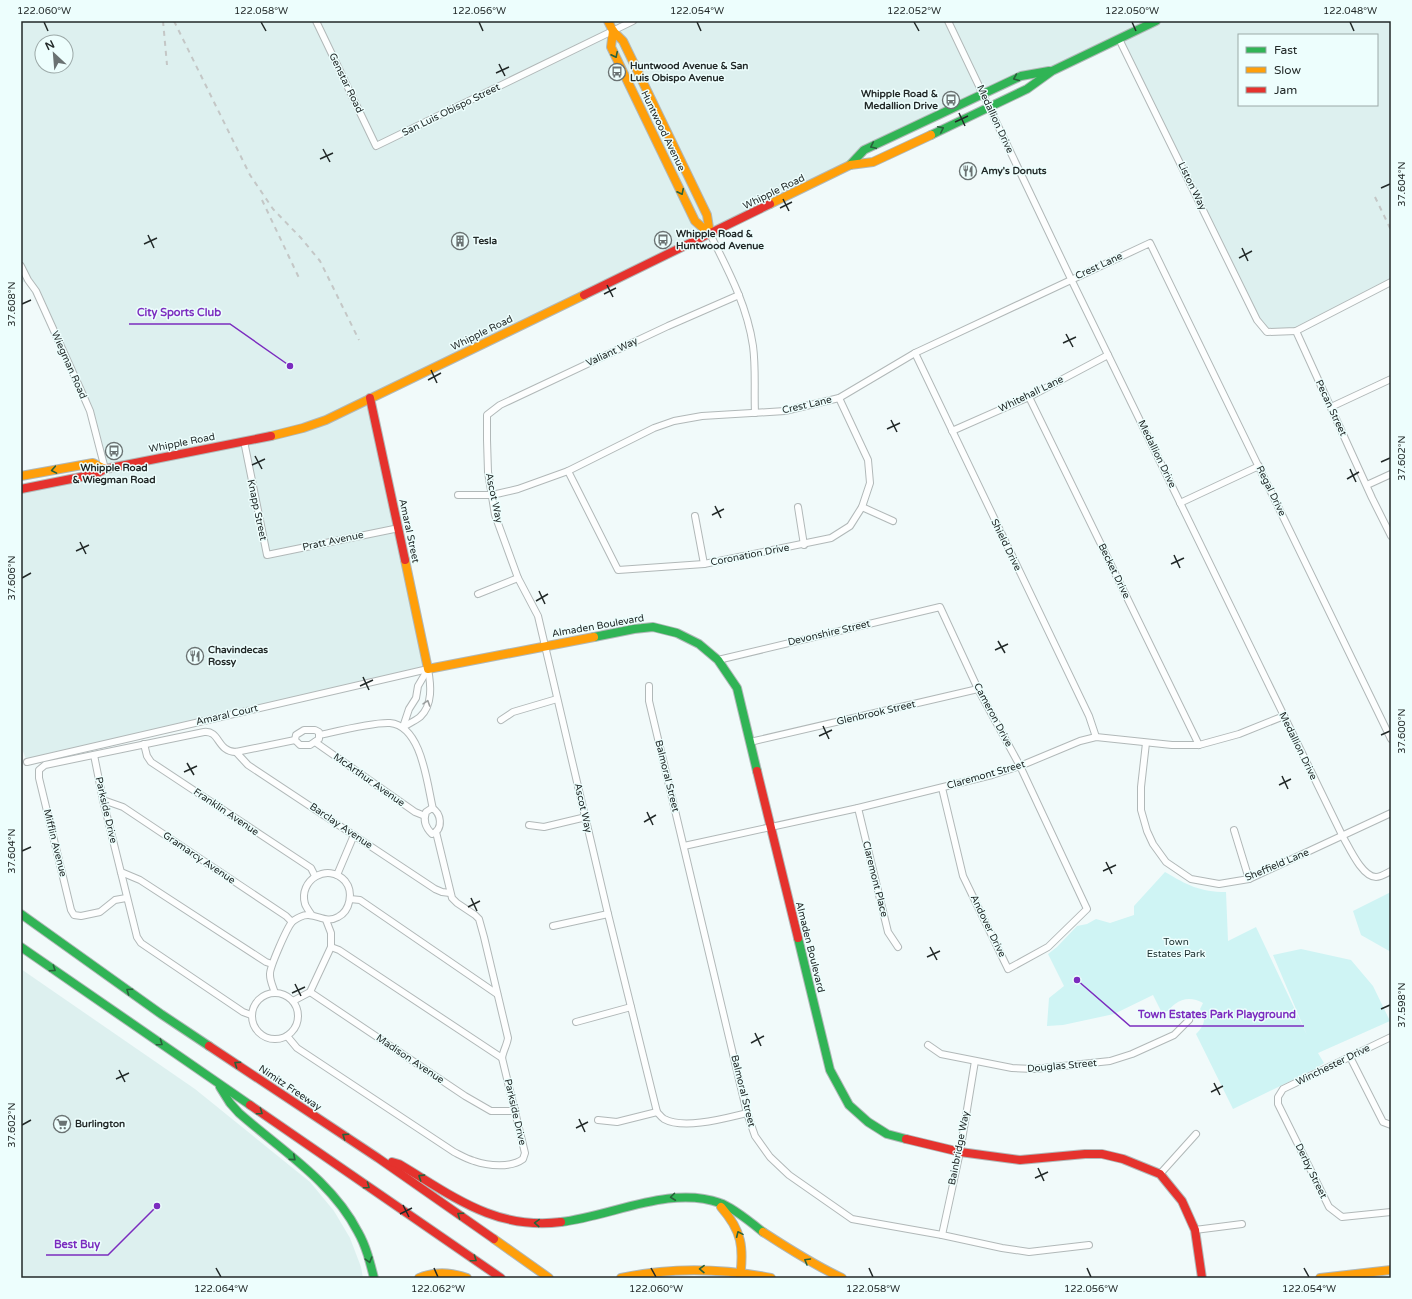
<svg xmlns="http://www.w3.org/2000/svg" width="1412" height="1299" font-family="'Varela Round',sans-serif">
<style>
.built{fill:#ddf0ef;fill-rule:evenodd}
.green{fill:#cff4f4}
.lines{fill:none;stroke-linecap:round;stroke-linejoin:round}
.street-casing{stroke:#b1b8b8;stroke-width:8}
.fast-casing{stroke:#b1b8b8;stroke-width:10}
.slow-casing{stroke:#b1b8b8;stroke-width:10}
.jam-casing{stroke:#b1b8b8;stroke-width:10}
.street{stroke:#fdfefe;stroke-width:6}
.fast{stroke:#30b455;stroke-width:8}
.slow{stroke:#ff9f0a;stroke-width:8}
.jam{stroke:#e5322d;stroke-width:8}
.rail{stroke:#c4c7c6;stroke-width:2;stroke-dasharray:5 5;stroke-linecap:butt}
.oneway{stroke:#28613a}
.oneway2{stroke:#9a9e9e}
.ticks{fill:none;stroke:#222928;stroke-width:1.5}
.labels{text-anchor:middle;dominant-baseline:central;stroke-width:3;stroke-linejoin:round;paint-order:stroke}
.poi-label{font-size:10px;font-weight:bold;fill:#222928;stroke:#edfefd;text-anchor:start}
.street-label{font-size:10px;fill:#222928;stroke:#edfefd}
.park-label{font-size:10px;fill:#1a2e2e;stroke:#edfefd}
.leader{fill:none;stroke:#7b2cbf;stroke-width:1.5}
.callout-dot{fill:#7b2cbf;stroke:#edfefd;stroke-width:1.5}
.callout-label{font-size:11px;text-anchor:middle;font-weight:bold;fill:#7b2cbf;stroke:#edfefd;stroke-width:3;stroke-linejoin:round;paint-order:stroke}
.neatline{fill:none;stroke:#222928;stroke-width:1.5}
.ticks-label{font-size:10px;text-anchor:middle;fill:#222928}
</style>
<rect width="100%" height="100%" fill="#f1fafa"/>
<g class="built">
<path d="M21,21h1370v261l-95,49 -29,1 -10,-12 -138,-281 -67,32 -31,5 -157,74 -14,15 -479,233 57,271 -401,93 -6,-16v-257l84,-21 -15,-57 -62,-131 -7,3zM1239,35h138v70h-138zM42,42h24v24h-24z"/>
<polygon points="21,969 195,1089 310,1182 334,1211 350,1238 361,1267 363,1278 21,1278"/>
</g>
<g class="green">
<path d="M1165,872c22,13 35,20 61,20l2,49 28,-14 51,108 -34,-80 28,-6 50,11 22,26 17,35 -72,32 6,10 -9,6 -82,40 -37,-75c8,-8 11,-15 4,-25l3,-6c-9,-5 -19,-6 -28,1 -6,4 -3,6 -13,9l-9,-18 -39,19 -51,11 -16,1 2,-28 15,-12 -16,-32 9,-7 20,-21 10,-2 9,-5 14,4 24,-8v-9z"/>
<polygon points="1391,892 1391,952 1361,935 1353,911"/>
</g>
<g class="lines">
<g class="street-casing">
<g id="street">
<polyline points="316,21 376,146 633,21"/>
<path d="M948,21l123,258 272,558c6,10 19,40 33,40 5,0 11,-4 15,-6"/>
<polyline points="1119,39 1257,320 1267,332 1296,331 1391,282"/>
<path d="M710,234c18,36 37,71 43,112 3,22 1,45 2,67"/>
<polyline points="21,266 28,280 36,291 83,395 90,411 105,469"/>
<path d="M739,295l-71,31 -168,79 -13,10v25l1,32 7,43 23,63 20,38 70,298 49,198c2,2 4,5 7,7 20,11 62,-1 83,-6"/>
<polyline points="1296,331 1372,498 1391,536"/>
<polyline points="915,353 1089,716 1096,737"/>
<polyline points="1029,397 1199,745"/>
<polyline points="1331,407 1391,379"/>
<polyline points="952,431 1029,397 1108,355"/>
<polyline points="244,441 267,555 399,528"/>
<polyline points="568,471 618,570 704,564 831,538 850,526 862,507 870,483 868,460 839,398"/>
<polyline points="1367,485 1391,474"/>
<polyline points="458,495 492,495 518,489 568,471 654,428 674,421 702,416 785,411 839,398 915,353 1150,243 1391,739"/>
<polyline points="1180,503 1259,466"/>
<polyline points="798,507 804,545"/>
<polyline points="862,507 893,521"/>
<polyline points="695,516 704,564"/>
<polyline points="478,594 518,578"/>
<polyline points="718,660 940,607 978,689 1020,766 1087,909 1048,947 1008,969 963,876 942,788"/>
<polyline points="649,686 649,701 747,1113 755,1136 770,1157 789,1175 852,1219 942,1235 1002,1248 1029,1252 1089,1245"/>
<polyline points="501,720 513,712 557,699"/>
<path d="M403,727c5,-3 12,-6 17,-10 13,-12 11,-32 8,-48"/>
<polyline points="403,727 409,709 416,698 418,686 428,669"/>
<polygon points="304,730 315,730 319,732 319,739 310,745 300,745 295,740 296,735"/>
<path d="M320,735c18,-4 53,-13 70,-12 32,3 37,61 43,86"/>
<polyline points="315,742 415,812 425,816"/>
<polyline points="750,742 978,689"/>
<polyline points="1146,743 1141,787 1141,810 1147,831 1153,844 1166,862 1191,879 1219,884 1249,879 1391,813"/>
<polyline points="144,744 147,756 151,762 311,868 315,876"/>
<polyline points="236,752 248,765 435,889 442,892 450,893"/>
<polyline points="94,755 103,800 137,937 141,943 243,1012 251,1015"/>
<polyline points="27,762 428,669"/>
<polyline points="103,800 123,807 286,916 292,922"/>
<path d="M432,808c9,5 12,21 0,26 -6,-6 -9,-14 -6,-22z"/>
<polyline points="858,808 888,932 898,947"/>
<polyline points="529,825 544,827 586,817"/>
<polyline points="1234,830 1249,879"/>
<polyline points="684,846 858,808 992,775 1020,766 1080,741 1096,737 1172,745 1199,745 1239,734 1284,716"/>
<polyline points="121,872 140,880 266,962 272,964"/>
<polyline points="337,875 354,835"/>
<path d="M126,898l-11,2 -15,12 -19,4 -7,-1 -3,-5 -32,-132v-8l6,-5 159,-33c16,-2 13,20 32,20l59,-12"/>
<polyline points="350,899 360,900 497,994"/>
<polyline points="553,926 608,914"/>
<polyline points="331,947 339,950 502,1058"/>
<polyline points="310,992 465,1096 491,1111 510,1111 515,1109"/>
<circle cx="275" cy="1016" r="23"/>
<path d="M275,993c-2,-6 -5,-12 -5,-18 -1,-7 17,-47 22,-53 2,-2 6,-4 8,-5 14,-7 24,8 38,0 12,-6 16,-25 7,-36 -17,-19 -47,-1 -40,23 1,3 4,7 6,10"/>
<polyline points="293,1001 310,992 331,947 331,933 326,920"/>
<polyline points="576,1022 631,1007"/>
<path d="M287,1036l10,12 157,104c6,3 13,7 20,9 14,5 37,7 49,-2l2,-6 -23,-95c1,-7 5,-13 6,-20l-24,-101 -5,-18 -4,-4 -18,-12 -5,-5 -16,-66"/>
<polyline points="1391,1037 1283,1089 1278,1097 1278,1104 1329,1207 1342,1217 1391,1212"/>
<polyline points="928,1045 941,1054 1012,1068 1034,1069 1110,1061 1132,1054 1174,1035 1189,1020"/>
<polyline points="1350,1057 1383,1122 1391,1125"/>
<polyline points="598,1120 617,1122 657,1112"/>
<polyline points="1160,1174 1196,1134"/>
<polyline points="1195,1230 1242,1224"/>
<polyline points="942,1235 960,1152 975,1061"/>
</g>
</g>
<g class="fast-casing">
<g id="fast">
<polyline points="931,135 1027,89 1052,71 1156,21"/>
<polyline points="850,165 864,150 1021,76 1049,71"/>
<polyline points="594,637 634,629 653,627 677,633 699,644 718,660 737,688 757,771"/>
<polyline points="21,914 161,1014 209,1046"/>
<polyline points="798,938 830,1070 849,1105 868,1122 887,1134 906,1139"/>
<polyline points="21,947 250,1105"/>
<path d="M220,1087l10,16 9,10c42,37 93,68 119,119 8,14 12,30 16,46"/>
<path d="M561,1222c51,-6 109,-37 159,-19 11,3 33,21 43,29"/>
</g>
</g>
<g class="slow-casing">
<g id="slow">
<polyline points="608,21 613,31 623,41 707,215 710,234"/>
<polyline points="613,31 611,47 695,221 710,234"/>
<polyline points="770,204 850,165 873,162 931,135"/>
<polyline points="271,436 303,428 326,420 584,295"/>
<polyline points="21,476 93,463 105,469"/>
<polyline points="405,560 428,669 594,637"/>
<path d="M721,1207c21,24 23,40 19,71"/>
<path d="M763,1232c26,17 51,33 79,46"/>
<polyline points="494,1239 549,1278"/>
<path d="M419,1278c16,-7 32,-6 48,0"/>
<path d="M621,1278c51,-11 99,-10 150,0"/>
<polyline points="1320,1278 1391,1270"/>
</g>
</g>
<g class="jam-casing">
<g id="jam">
<polyline points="584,295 770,204"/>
<polyline points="370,398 405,560"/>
<polyline points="21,489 96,474 105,469 271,436"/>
<polyline points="757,771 798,938"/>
<polyline points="209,1046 378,1158 494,1239"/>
<polyline points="250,1105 501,1278"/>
<polyline points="906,1139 960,1152 1020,1160 1085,1154 1102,1154 1123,1159 1160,1174 1182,1201 1195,1230 1202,1278"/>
<path d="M392,1162l7,2c54,32 95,66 162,58"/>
</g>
</g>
<use href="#street" class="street"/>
<use href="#fast" class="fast"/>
<use href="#slow" class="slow"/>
<use href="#jam" class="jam"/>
<g class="rail">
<polyline points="163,21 167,65"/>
<polyline points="174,21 250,175 273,209 301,238 320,261 359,340"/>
<polyline points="1375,197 1391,230"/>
<polyline points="262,200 300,280"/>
</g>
</g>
<defs><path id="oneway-chevron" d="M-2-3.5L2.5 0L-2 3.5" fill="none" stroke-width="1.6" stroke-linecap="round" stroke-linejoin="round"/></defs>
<g class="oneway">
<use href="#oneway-chevron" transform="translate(615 55) rotate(64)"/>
<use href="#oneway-chevron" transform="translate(1016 78) rotate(157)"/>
<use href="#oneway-chevron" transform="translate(941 129) rotate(-26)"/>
<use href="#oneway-chevron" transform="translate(873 146) rotate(155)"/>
<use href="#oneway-chevron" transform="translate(681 192) rotate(64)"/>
<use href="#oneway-chevron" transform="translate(54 470) rotate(170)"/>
<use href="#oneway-chevron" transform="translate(53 969) rotate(34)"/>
<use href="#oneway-chevron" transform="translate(129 991) rotate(-145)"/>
<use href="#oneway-chevron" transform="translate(160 1043) rotate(35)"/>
<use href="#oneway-chevron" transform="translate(237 1064) rotate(-146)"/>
<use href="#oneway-chevron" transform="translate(260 1112) rotate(35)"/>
<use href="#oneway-chevron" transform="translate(345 1136) rotate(-146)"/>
<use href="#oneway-chevron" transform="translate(293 1158) rotate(40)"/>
<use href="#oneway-chevron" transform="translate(421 1177) rotate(-147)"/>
<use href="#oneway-chevron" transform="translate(367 1186) rotate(35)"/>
<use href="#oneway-chevron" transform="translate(673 1197) rotate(173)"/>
<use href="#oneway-chevron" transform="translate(460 1215) rotate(-145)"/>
<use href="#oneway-chevron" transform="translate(537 1223) rotate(-178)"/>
<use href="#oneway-chevron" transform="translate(739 1234) rotate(-114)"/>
<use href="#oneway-chevron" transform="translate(474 1259) rotate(35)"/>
<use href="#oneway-chevron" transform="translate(369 1260) rotate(74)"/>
<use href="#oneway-chevron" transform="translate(807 1261) rotate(-150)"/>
<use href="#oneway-chevron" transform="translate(702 1269) rotate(-179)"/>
</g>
<use class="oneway2" href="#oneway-chevron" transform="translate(427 703) rotate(-72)"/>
<path class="ticks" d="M44,22l4,9M261,22l5,9M479,22l4,9M697,22l4,9M914,22l5,9M1132,22l4,9M1350,22l4,9M499,64l6,12M496,73l13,-6M959,113l6,13M955,122l13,-6M323,149l7,13M320,159l13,-6M1381,188l9,-4M783,199l6,12M780,208l12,-6M148,235l6,13M144,244l13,-6M1242,248l6,13M1239,258l13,-7M607,285l6,12M604,294l12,-6M22,304l9,-4M1066,334l7,13M1063,343l13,-6M431,370l6,13M428,380l13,-7M891,420l6,12M887,429l13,-6M255,456l7,13M1381,462l9,-4M252,465l13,-6M1350,469l6,13M1347,479l12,-7M715,506l6,12M712,515l12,-6M80,542l6,12M76,551l13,-6M1174,555l6,13M1171,564l13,-6M22,578l9,-5M539,591l6,13M536,601l12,-7M998,641l7,12M995,650l13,-6M363,677l6,13M360,686l13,-6M823,726l6,13M1381,735l9,-4M819,736l13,-6M187,763l7,12M184,772l13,-6M1282,776l6,13M1279,785l12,-6M647,812l6,13M644,822l12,-7M22,851l9,-4M1106,862l6,12M1103,871l13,-6M471,898l6,13M468,907l12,-6M930,947l7,13M927,957l13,-6M295,984l6,12M292,993l13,-6M1381,1009l9,-4M755,1033l6,13M751,1043l13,-7M119,1070l6,12M116,1079l13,-6M1214,1083l6,12M1211,1092l12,-6M579,1119l6,13M22,1125l9,-5M576,1128l12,-6M1038,1168l6,13M1035,1178l13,-6M403,1205l6,12M400,1214l12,-6M216,1268l5,9M434,1268l4,9M651,1268l5,9M869,1268l4,9M1087,1268l4,9M1304,1268l5,9"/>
<defs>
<g id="bus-ring" transform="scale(0.9)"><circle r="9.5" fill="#edfefd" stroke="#6a7272" stroke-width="1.5"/><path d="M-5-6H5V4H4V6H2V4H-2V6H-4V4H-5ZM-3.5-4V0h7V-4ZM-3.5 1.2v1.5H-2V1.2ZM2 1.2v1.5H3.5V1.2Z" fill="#6a7272"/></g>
<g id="restaurant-ring" transform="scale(0.9)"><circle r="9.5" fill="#edfefd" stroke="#6a7272" stroke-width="1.5"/><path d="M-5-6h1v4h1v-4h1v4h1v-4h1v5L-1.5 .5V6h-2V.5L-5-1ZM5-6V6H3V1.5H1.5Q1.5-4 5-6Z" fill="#6a7272"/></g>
<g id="building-ring" transform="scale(0.9)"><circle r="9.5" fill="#edfefd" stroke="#6a7272" stroke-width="1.5"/><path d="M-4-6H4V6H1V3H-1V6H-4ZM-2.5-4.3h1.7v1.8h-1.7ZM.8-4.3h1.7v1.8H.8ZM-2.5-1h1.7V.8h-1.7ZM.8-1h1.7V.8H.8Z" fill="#6a7272"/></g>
<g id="supermarket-ring" transform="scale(0.9)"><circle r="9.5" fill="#edfefd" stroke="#6a7272" stroke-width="1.5"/><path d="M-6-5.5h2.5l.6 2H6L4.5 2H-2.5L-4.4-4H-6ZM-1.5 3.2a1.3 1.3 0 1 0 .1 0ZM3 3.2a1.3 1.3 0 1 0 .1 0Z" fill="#6a7272"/></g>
</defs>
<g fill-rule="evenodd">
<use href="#bus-ring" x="617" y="72"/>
<use href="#bus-ring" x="951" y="100"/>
<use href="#restaurant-ring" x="968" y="171"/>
<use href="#bus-ring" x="663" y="240"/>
<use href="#building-ring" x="460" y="241"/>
<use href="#bus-ring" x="114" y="451"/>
<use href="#restaurant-ring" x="195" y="656"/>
<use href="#supermarket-ring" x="62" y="1124"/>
</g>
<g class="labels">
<g class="poi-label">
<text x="630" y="66">Huntwood Avenue &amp; San<tspan x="630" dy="12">Luis Obispo Avenue</tspan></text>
<text x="938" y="94" text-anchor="end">Whipple Road &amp;<tspan x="938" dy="12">Medallion Drive</tspan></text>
<text x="981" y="171">Amy's Donuts</text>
<text x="676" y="234">Whipple Road &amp;<tspan x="676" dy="12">Huntwood Avenue</tspan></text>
<text x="473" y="241">Tesla</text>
<text x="114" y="468" text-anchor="middle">Whipple Road<tspan x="114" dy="12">&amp; Wiegman Road</tspan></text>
<text x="208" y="650">Chavindecas<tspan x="208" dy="12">Rossy</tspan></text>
<text x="75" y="1124">Burlington</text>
</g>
<g class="street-label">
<text transform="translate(346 83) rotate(64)">Genstar Road</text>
<text transform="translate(451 110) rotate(-26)">San Luis Obispo Street</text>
<text transform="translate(995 119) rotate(65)">Medallion Drive</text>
<text transform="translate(663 131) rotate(64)">Huntwood Avenue</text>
<text transform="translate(1192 186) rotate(64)">Liston Way</text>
<text transform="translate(774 192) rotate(-26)">Whipple Road</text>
<text transform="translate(1099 266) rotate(-25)">Crest Lane</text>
<text transform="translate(482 333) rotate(-26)">Whipple Road</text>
<text transform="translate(612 352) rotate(-25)">Valiant Way</text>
<text transform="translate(69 365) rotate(66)">Wiegman Road</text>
<text transform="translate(1031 394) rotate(-26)">Whitehall Lane</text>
<text transform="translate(807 405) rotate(-13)">Crest Lane</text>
<text transform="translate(1331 408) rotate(65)">Pecan Street</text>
<text transform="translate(182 443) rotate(-11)">Whipple Road</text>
<text transform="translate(1157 454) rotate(64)">Medallion Drive</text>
<text transform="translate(1271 491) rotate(64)">Regal Drive</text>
<text transform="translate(494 498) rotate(78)">Ascot Way</text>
<text transform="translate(257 510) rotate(78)">Knapp Street</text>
<text transform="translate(409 531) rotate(78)">Amaral Street</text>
<text transform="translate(333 541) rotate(-12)">Pratt Avenue</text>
<text transform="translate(1006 545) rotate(64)">Shield Drive</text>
<text transform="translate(750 555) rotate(-11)">Coronation Drive</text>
<text transform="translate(1114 571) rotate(64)">Becket Drive</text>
<text transform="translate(598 626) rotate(-10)">Almaden Boulevard</text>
<text transform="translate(829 633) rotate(-13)">Devonshire Street</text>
<text transform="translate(876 713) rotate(-13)">Glenbrook Street</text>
<text transform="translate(227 715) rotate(-13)">Amaral Court</text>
<text transform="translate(993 715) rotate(62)">Cameron Drive</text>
<text transform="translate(1298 746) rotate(64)">Medallion Drive</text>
<text transform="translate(986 775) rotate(-16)">Claremont Street</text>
<text transform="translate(667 776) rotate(76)">Balmoral Street</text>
<text transform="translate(369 780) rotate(35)">McArthur Avenue</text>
<text transform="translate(583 808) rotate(77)">Ascot Way</text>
<text transform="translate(106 810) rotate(77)">Parkside Drive</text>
<text transform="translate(226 812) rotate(34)">Franklin Avenue</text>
<text transform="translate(341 826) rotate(34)">Barclay Avenue</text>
<text transform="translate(55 843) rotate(76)">Mifflin Avenue</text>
<text transform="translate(199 858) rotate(34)">Gramarcy Avenue</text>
<text transform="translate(1277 865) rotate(-23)">Sheffield Lane</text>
<text transform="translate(875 879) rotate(76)">Claremont Place</text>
<text transform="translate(988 926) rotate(64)">Andover Drive</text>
<text transform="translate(810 947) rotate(76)">Almaden Boulevard</text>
<text transform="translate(410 1059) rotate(34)">Madison Avenue</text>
<text transform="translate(1333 1065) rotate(-26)">Winchester Drive</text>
<text transform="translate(1062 1066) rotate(-5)">Douglas Street</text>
<text transform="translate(290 1088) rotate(34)">Nimitz Freeway</text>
<text transform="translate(743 1091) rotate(76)">Balmoral Street</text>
<text transform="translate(515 1112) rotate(77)">Parkside Drive</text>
<text transform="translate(959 1148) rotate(-79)">Bainbridge Way</text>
<text transform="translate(1311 1171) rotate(64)">Derby Street</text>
</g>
<g class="park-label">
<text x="1176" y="942">Town<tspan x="1176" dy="12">Estates Park</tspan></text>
</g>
</g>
<path class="leader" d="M290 366L230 324H129M1077 980L1130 1026H1304M157 1206L108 1255H46"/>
<g class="callout-dot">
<circle cx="290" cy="366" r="4"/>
<circle cx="1077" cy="980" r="4"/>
<circle cx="157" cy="1206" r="4"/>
</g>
<g class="callout-label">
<text x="179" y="316">City Sports Club</text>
<text x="1217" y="1018">Town Estates Park Playground</text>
<text x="77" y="1248">Best Buy</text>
</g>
<rect width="1412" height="1299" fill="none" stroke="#edfefd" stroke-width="44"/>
<rect x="1238" y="34" width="140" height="72" fill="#edfefd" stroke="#9ca9a8"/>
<rect x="1246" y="47" width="20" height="6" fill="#30b455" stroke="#9ca9a8"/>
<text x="1274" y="54" font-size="12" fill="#222928">Fast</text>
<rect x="1246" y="67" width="20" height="6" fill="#ff9f0a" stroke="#9ca9a8"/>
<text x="1274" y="74" font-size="12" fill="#222928">Slow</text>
<rect x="1246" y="87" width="20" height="6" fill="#e5322d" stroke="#9ca9a8"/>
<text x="1274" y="94" font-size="12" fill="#222928">Jam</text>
<g transform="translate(54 54) rotate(334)"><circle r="19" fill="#edfefd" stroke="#9ca9a8"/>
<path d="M0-3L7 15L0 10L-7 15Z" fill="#6a7272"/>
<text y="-6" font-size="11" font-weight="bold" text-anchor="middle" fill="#222928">N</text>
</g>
<rect x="22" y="22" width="1368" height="1255" class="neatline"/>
<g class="ticks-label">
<text x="44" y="14">122.060°W</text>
<text x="261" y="14">122.058°W</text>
<text x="479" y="14">122.056°W</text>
<text x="697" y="14">122.054°W</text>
<text x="914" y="14">122.052°W</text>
<text x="1132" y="14">122.050°W</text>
<text x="1350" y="14">122.048°W</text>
<text transform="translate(1401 184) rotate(-90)" y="4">37.604°N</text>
<text transform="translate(11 304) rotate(-90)" y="4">37.608°N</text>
<text transform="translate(1401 458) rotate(-90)" y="4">37.602°N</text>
<text transform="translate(11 578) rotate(-90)" y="4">37.606°N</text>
<text transform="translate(1401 731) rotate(-90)" y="4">37.600°N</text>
<text transform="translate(11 851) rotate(-90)" y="4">37.604°N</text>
<text transform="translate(1401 1005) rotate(-90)" y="4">37.598°N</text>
<text transform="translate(11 1125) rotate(-90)" y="4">37.602°N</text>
<text x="221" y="1292">122.064°W</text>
<text x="438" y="1292">122.062°W</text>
<text x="656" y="1292">122.060°W</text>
<text x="873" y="1292">122.058°W</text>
<text x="1091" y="1292">122.056°W</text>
<text x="1309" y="1292">122.054°W</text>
</g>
</svg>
